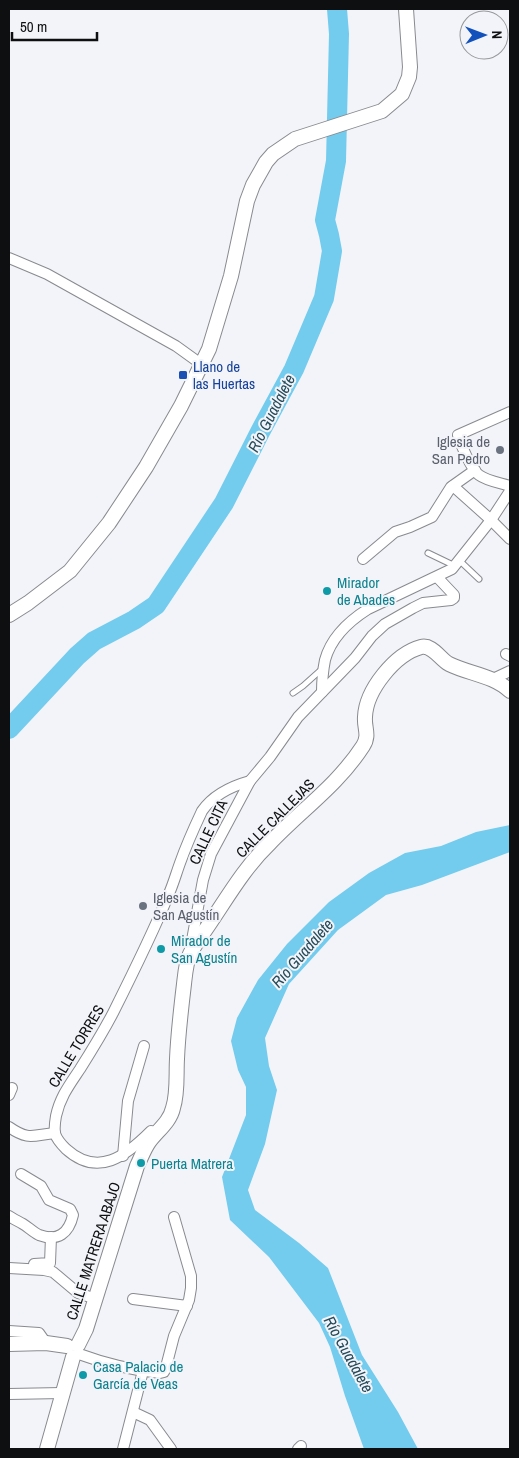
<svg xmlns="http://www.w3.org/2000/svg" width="519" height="1458" font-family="'Archivo Narrow',sans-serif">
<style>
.water{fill:#73cced}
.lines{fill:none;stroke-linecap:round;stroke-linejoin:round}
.river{stroke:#73cced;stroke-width:20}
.lane-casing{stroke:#888a8e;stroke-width:7}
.street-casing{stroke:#888a8e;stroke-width:12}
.secondary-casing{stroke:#888a8e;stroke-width:16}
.lane{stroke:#fff;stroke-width:5}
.street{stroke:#fff;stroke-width:10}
.secondary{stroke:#fff;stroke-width:14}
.transit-dot{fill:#1a4fb4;stroke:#f3f4f9;stroke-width:2}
.worship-dot{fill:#6b7280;stroke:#f3f4f9;stroke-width:2}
.culture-dot{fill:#0f9aa8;stroke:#f3f4f9;stroke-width:2}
.labels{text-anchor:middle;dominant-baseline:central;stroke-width:4;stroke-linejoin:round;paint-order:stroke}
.transit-label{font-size:15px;fill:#164399;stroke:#f3f4f9;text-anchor:start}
.worship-label{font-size:15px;fill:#5b616d;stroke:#f3f4f9;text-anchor:end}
.culture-label{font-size:15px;fill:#0d838f;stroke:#f3f4f9;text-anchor:start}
.street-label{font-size:15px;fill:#0e0f10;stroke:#f3f4f9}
.water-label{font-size:16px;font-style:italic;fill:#244c5a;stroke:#f3f4f9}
</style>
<rect width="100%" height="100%" fill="#f3f4f9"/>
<polygon class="water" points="510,825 510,852 422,885 386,895 338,930 289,984 265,1038 269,1066 277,1090 265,1144 248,1190 255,1210 299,1243 328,1268 362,1355 398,1412 418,1449 364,1449 345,1396 330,1347 319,1323 269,1257 230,1220 222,1177 246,1115 246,1087 238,1070 231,1041 237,1018 258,980 287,944 329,902 369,873 405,853 441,846 476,832"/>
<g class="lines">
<polyline class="river" points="9,729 77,656 94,641 134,620 156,605 224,503 260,432 294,369 324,298 332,251 329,235 325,220 336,161 339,34 337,9"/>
<g class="lane-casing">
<g id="lane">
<polyline points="428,553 455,566"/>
<polyline points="460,561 479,579"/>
<polyline points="293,693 303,686 322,669"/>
</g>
</g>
<g class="street-casing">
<g id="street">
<polyline points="9,258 47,274 176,346 201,364"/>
<path d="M510,412l-52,23c3,10 13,34 21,40 8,6 22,8 31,11"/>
<polyline points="453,486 491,520 510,539"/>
<polyline points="363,559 395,532 410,527 432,517 451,487 475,470"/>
<polyline points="506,654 510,656"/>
<polyline points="493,679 510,671"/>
<path d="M322,692c0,-11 1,-22 3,-32 6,-22 24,-39 43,-51l84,-40 39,-49 19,-29"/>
<polyline points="190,951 203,880 211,854 250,781 270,757 298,717 355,658 372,636 385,624 413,608 423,603 451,600 454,598 454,595 437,577"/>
<polyline points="9,1095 12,1088"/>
<path d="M9,1127c20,14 24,8 46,6"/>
<path d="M151,1131c-25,25 -53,47 -85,18 -12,-12 -13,-16 -10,-33 4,-19 14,-32 24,-47 12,-19 23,-37 33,-56 19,-38 39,-78 55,-117 5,-11 8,-22 12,-33 6,-17 14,-35 22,-52 11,-16 30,-25 48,-30"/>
<polyline points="123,1156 128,1101 144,1046"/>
<path d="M9,1216c4,3 9,5 14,8 5,3 10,8 16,11 19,7 30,-2 34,-20l-3,-6 -21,-9 -8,-14 -20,-12"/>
<polyline points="34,1264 50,1263 51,1237"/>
<polyline points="9,1268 44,1270 53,1272 78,1293 96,1299"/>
<polyline points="133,1299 187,1306"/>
<polyline points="9,1331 39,1333 46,1343"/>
<path d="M79,1354c27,10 51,16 81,19l4,-1 2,-5 8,-31 15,-36 2,-12v-12l-17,-59"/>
<polyline points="9,1394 62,1393"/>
<polyline points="133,1412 150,1420 171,1449"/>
<polyline points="123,1449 143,1371"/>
<polyline points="298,1449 301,1446"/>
</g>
</g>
<g class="secondary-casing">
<g id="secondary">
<polyline points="9,615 28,603 70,571 109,523 146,467 181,406 209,349 231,276 247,201 253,185 266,162 273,154 295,139 382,111 402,94 409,77 410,67 406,9"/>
<polyline points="9,1344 46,1343 67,1346"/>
<path d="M78,1345l8,-16 51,-163c4,-8 7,-17 12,-24 8,-11 21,-20 24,-34 5,-15 3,-33 4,-49 1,-25 4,-50 7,-75 1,-9 2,-22 6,-30 6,-12 15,-23 22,-34 18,-27 34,-54 57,-76 32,-34 68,-58 94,-98 7,-11 1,-18 2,-29 1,-27 30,-63 56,-70 11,-3 19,12 28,17 20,10 44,11 61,27"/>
<polyline points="47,1449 73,1357"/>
</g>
</g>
<use href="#lane" class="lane"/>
<use href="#street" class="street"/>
<use href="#secondary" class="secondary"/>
</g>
<rect class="transit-dot" x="178" y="370" width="10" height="10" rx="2.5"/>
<g class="worship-dot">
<circle cx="500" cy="450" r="5"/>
<circle cx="143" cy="906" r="5"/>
</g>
<g class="culture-dot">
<circle cx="327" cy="591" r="5"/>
<circle cx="161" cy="949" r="5"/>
<circle cx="141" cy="1163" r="5"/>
<circle cx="83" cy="1375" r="5"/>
</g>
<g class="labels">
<g class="transit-label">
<text x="193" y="366">Llano de<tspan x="193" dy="17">las Huertas</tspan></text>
</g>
<g class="worship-label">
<text x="490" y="441">Iglesia de<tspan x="490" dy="17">San Pedro</tspan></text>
<text x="153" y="897" text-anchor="start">Iglesia de<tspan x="153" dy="17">San Agustín</tspan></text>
</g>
<g class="culture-label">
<text x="337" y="582">Mirador<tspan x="337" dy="17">de Abades</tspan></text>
<text x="171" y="940">Mirador de<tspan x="171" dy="17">San Agustín</tspan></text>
<text x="151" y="1163">Puerta Matrera</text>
<text x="93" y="1366">Casa Palacio de<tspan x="93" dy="17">García de Veas</tspan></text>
</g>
<g class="street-label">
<text transform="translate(275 818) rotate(-45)">CALLE CALLEJAS</text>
<text transform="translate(208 832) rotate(-65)">CALLE CITA</text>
<text transform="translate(76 1046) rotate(-59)">CALLE TORRES</text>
<text transform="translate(93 1251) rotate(-72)">CALLE MATRERA ABAJO</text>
</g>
<g class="water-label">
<text transform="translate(271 413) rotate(-63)">Río Guadalete</text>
<text transform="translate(302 953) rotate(-49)">Río Guadalete</text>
<text transform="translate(349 1354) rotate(61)">Río Guadalete</text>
</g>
</g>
<rect width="519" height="1458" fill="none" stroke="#0e0f10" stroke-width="20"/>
<g transform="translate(484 35) rotate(89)"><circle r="24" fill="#f3f4f9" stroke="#97989c"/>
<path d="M0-4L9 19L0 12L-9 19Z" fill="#1251bc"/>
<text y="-8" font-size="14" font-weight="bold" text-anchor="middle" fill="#0e0f10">N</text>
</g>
<path d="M12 32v8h85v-8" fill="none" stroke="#0e0f10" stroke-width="2.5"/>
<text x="20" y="32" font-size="15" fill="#0e0f10" stroke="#f3f4f9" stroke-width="4" paint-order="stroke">50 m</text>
</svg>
